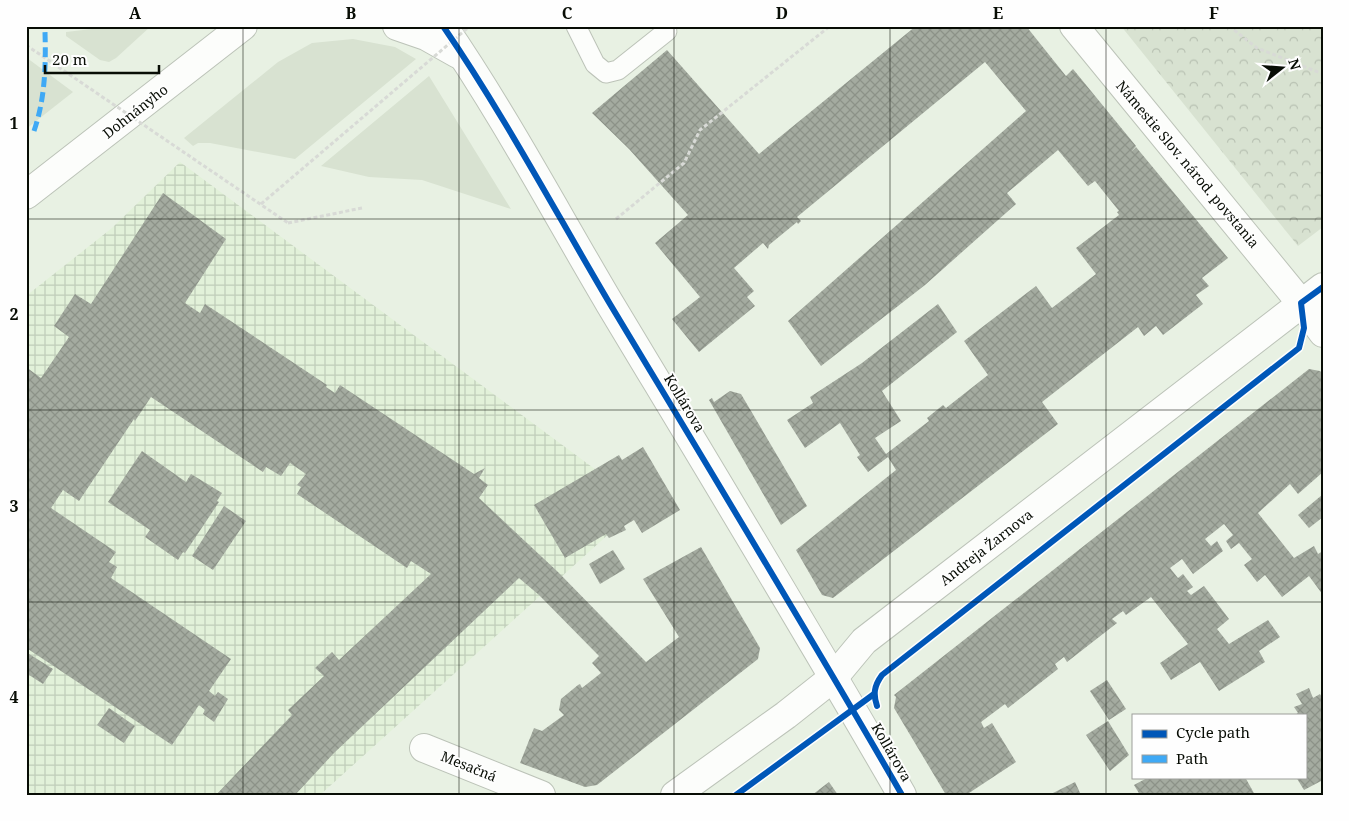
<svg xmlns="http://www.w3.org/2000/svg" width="1349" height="821" font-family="'Noto Serif',serif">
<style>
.industrial{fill:url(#industrial-grid)}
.green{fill:#d8e2d1}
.park{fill:url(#park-crowns)}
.building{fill:url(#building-cross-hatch)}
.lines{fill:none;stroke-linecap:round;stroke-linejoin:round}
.service-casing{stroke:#bcc3b8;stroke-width:21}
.minor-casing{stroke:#bcc3b8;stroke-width:30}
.tertiary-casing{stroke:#bcc3b8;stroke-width:30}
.path{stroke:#d8dad6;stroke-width:3;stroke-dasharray:4 2.5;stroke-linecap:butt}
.service{stroke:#fcfdfb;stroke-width:19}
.minor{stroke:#fcfdfb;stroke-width:28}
.tertiary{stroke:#fcfdfb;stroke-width:28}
.path-bridge{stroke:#d8dad6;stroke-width:3;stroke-dasharray:4 2.5;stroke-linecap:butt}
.quiet{stroke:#3fa9f5;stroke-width:5;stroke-dasharray:10 5;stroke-linecap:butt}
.cycleway-casing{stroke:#fefefe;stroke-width:9}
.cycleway{stroke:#0057b8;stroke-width:6}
.grid{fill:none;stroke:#080d05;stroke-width:1;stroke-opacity:0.55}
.labels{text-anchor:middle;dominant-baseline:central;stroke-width:4;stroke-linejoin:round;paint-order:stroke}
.street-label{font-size:14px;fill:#080d05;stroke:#fefefe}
.neatline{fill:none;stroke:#080d05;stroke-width:2}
.grid-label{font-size:16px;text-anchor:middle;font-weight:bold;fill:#080d05}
</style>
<defs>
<pattern id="industrial-grid" width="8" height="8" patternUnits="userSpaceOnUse" patternTransform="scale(1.25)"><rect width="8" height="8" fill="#e2f1d9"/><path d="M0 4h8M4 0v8" fill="none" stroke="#c0cdb9"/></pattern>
<pattern id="park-crowns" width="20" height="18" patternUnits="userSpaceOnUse" patternTransform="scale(1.25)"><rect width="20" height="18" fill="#d8e2d1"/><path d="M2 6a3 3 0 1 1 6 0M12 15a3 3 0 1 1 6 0" fill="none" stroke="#b8c1b2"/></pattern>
<pattern id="building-cross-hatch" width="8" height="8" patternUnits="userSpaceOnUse" patternTransform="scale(1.25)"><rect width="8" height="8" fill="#a4aba0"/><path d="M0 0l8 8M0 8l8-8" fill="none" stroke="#8c9288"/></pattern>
</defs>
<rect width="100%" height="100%" fill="#e8f1e3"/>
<polygon class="industrial" points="180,162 642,504 320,795 26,795 26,296 112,228"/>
<g class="green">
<polygon points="117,26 151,26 116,58 109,62 100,60 66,36 66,32"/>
<polygon points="353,39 395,47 416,59 295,159 210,143 198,143 193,146 184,138 278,62 312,43"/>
<polygon points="27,58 73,92 26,129 26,59"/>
<polygon points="429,76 511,209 422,180 369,177 321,166"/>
</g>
<polygon class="park" points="1121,26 1323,26 1323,227 1298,246"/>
<g class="building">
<polygon points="916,26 1026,26 1066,76 1073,69 1136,146 1131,152 1136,147 1228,258 1202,278 1209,286 1196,295 1203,304 1163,335 1156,326 1144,336 1138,327 1042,402 1058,424 833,598 822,595 796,550 896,470 888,457 868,472 857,457 860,455 840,423 805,448 787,420 813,403 810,397 862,363 938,304 957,332 882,391 901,421 875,438 886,454 929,421 927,418 943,405 946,408 988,375 964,341 1036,286 1052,308 1096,274 1076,248 1119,215 1117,212 1119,211 1095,181 1088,186 1058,150 1007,193 1016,204 925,285 821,366 788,321 1026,111 985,62 797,217 801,221 798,224 797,222 769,245 768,249 763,243 734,268 754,291 747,297 755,306 699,352 672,319 700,297 655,243 688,215 629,149 592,113 667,50 759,154"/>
<polygon points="163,193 226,239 185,303 200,313 205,304 327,385 326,387 335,393 340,385 474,474 485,468 479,478 488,485 479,498 558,572 646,662 679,637 643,579 701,547 760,648 758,659 597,785 585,787 520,763 534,728 542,731 564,715 559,710 561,699 578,685 580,684 582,688 601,673 592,663 599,656 539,595 519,578 334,753 295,795 216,795 292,715 288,710 324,676 315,668 332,652 339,660 431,574 411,561 407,568 297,494 301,487 297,485 306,474 290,463 281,476 266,467 263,472 151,397 135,421 134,419 79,501 63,490 51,508 116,552 109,562 117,567 111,578 231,659 209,691 215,696 218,692 228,699 214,722 203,714 205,710 199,705 172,745 28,649 26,651 26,367 41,378 69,337 54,326 75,294 91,304"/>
<polygon points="1309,369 1320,371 1323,374 1323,472 1298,494 1290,484 1258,513 1294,558 1314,546 1318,554 1323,551 1323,595 1309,576 1282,597 1265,575 1257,582 1244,565 1252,559 1239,543 1231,549 1226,541 1233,535 1224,524 1205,539 1211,546 1217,541 1223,551 1193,574 1182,559 1170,568 1178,578 1183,574 1193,587 1187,591 1191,595 1204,586 1229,619 1217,629 1229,644 1268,620 1280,637 1259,651 1265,662 1219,691 1200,662 1171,680 1160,663 1188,644 1151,597 1126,615 1123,611 1112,619 1117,623 1067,662 1064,657 1055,664 1058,669 1008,708 1005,704 981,722 984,728 992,723 1016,762 966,795 946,795 894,708 896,697 894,695"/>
<polygon points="730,391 741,394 807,506 781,525 709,400 712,398 714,402"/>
<polygon points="643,447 680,510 642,533 634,520 624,526 626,530 609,538 606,534 565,558 534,505 619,455 622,460"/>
<polygon points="142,451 186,482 191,474 222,493 217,501 219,502 185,553 183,552 178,560 145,537 150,530 108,502"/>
<polygon points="1322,495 1323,517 1309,528 1298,515"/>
<polygon points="224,506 246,521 213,570 192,556"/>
<polygon points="613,550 625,569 600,584 589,564"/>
<polygon points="26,652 53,669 43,684 26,673"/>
<polygon points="1107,680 1126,709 1109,720 1090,691"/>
<polygon points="1309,688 1313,698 1320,694 1323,699 1323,780 1304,790 1296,777 1305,777 1305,715 1295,715 1298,713 1294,707 1302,704 1296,694"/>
<polygon points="109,708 135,726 124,743 97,725"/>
<polygon points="1108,721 1129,755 1110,771 1086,735"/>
<polygon points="1149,777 1245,777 1255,795 1140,795 1134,785"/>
<polygon points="829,782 838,795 812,795"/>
<polygon points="1075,782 1081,795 1049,795"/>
</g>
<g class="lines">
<g class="service-casing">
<polyline id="service" points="576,26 595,64 606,73 618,70 667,31"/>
</g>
<g class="minor-casing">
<g id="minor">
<polyline points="397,26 426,36 458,54"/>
<path d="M443,26c61,89 112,185 167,278 98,163 197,326 292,491"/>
<polyline points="1074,26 1301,303 1323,333"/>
<polyline points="424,748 541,795"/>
<polyline points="675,795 786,715 834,677 864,641 1323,287"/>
</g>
</g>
<g class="tertiary-casing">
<polyline id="tertiary" points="26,195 243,26"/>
</g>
<g class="path">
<polyline points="1229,26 1257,48 1323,74"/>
<polyline points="616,219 684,163 700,130 830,26"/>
<polyline points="288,223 362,208"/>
</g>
<use href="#service" class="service"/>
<use href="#minor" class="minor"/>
<use href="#tertiary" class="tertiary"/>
<g class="path-bridge">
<polyline points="26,45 288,223"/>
<polyline points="261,204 470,26"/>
</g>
<path class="quiet" d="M34,131c11,-32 12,-65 11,-99"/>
<g class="cycleway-casing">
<g id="cycleway">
<path d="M443,26c61,89 112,185 167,278 98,163 197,326 292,491"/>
<path d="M877,706c-4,-12 -3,-20 5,-31l417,-327 5,-20 -3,-25 22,-16"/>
<polyline points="736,795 874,694"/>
</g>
</g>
<use href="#cycleway" class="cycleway"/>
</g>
<path class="grid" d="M243,26v769M459,26v769M674,26v769M890,26v769M1106,26v769M26,219h1297M26,410h1297M26,602h1297"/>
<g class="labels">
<g class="street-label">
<text transform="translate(135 111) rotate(-38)">Dohnányho</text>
<text transform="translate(1188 164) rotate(50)">Námestie Slov. národ. povstania</text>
<text transform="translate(685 403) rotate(59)">Kollárova</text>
<text transform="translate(986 547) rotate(-38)">Andreja Žarnova</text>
<text transform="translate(892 752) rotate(60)">Kollárova</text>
<text transform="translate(469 766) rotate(22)">Mesačná</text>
</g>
</g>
<rect width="1349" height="821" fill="none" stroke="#fefefe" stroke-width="55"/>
<rect x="1132" y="714" width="175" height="65" fill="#fefefe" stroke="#9c9e9a"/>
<rect x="1142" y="730" width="25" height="8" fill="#0057b8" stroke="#9c9e9a"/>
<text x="1176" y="738" font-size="15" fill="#080d05">Cycle path</text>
<rect x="1142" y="755" width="25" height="8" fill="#3fa9f5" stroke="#9c9e9a"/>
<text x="1176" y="764" font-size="15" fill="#080d05">Path</text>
<g transform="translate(1282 68) rotate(73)" stroke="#fefefe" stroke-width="4" paint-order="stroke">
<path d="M0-4L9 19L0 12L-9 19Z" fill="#080d05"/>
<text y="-8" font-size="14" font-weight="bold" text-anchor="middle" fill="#080d05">N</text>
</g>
<path d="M45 65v8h114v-8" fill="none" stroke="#080d05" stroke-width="2.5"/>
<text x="52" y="65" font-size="15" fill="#080d05" stroke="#fefefe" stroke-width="4" paint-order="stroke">20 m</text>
<rect x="28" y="28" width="1294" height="766" class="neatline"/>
<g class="grid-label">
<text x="135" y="19">A</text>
<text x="351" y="19">B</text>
<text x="567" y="19">C</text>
<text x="782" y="19">D</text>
<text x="998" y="19">E</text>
<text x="1214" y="19">F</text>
<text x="14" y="129">1</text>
<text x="14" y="320">2</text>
<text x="14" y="512">3</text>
<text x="14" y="703">4</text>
</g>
</svg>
